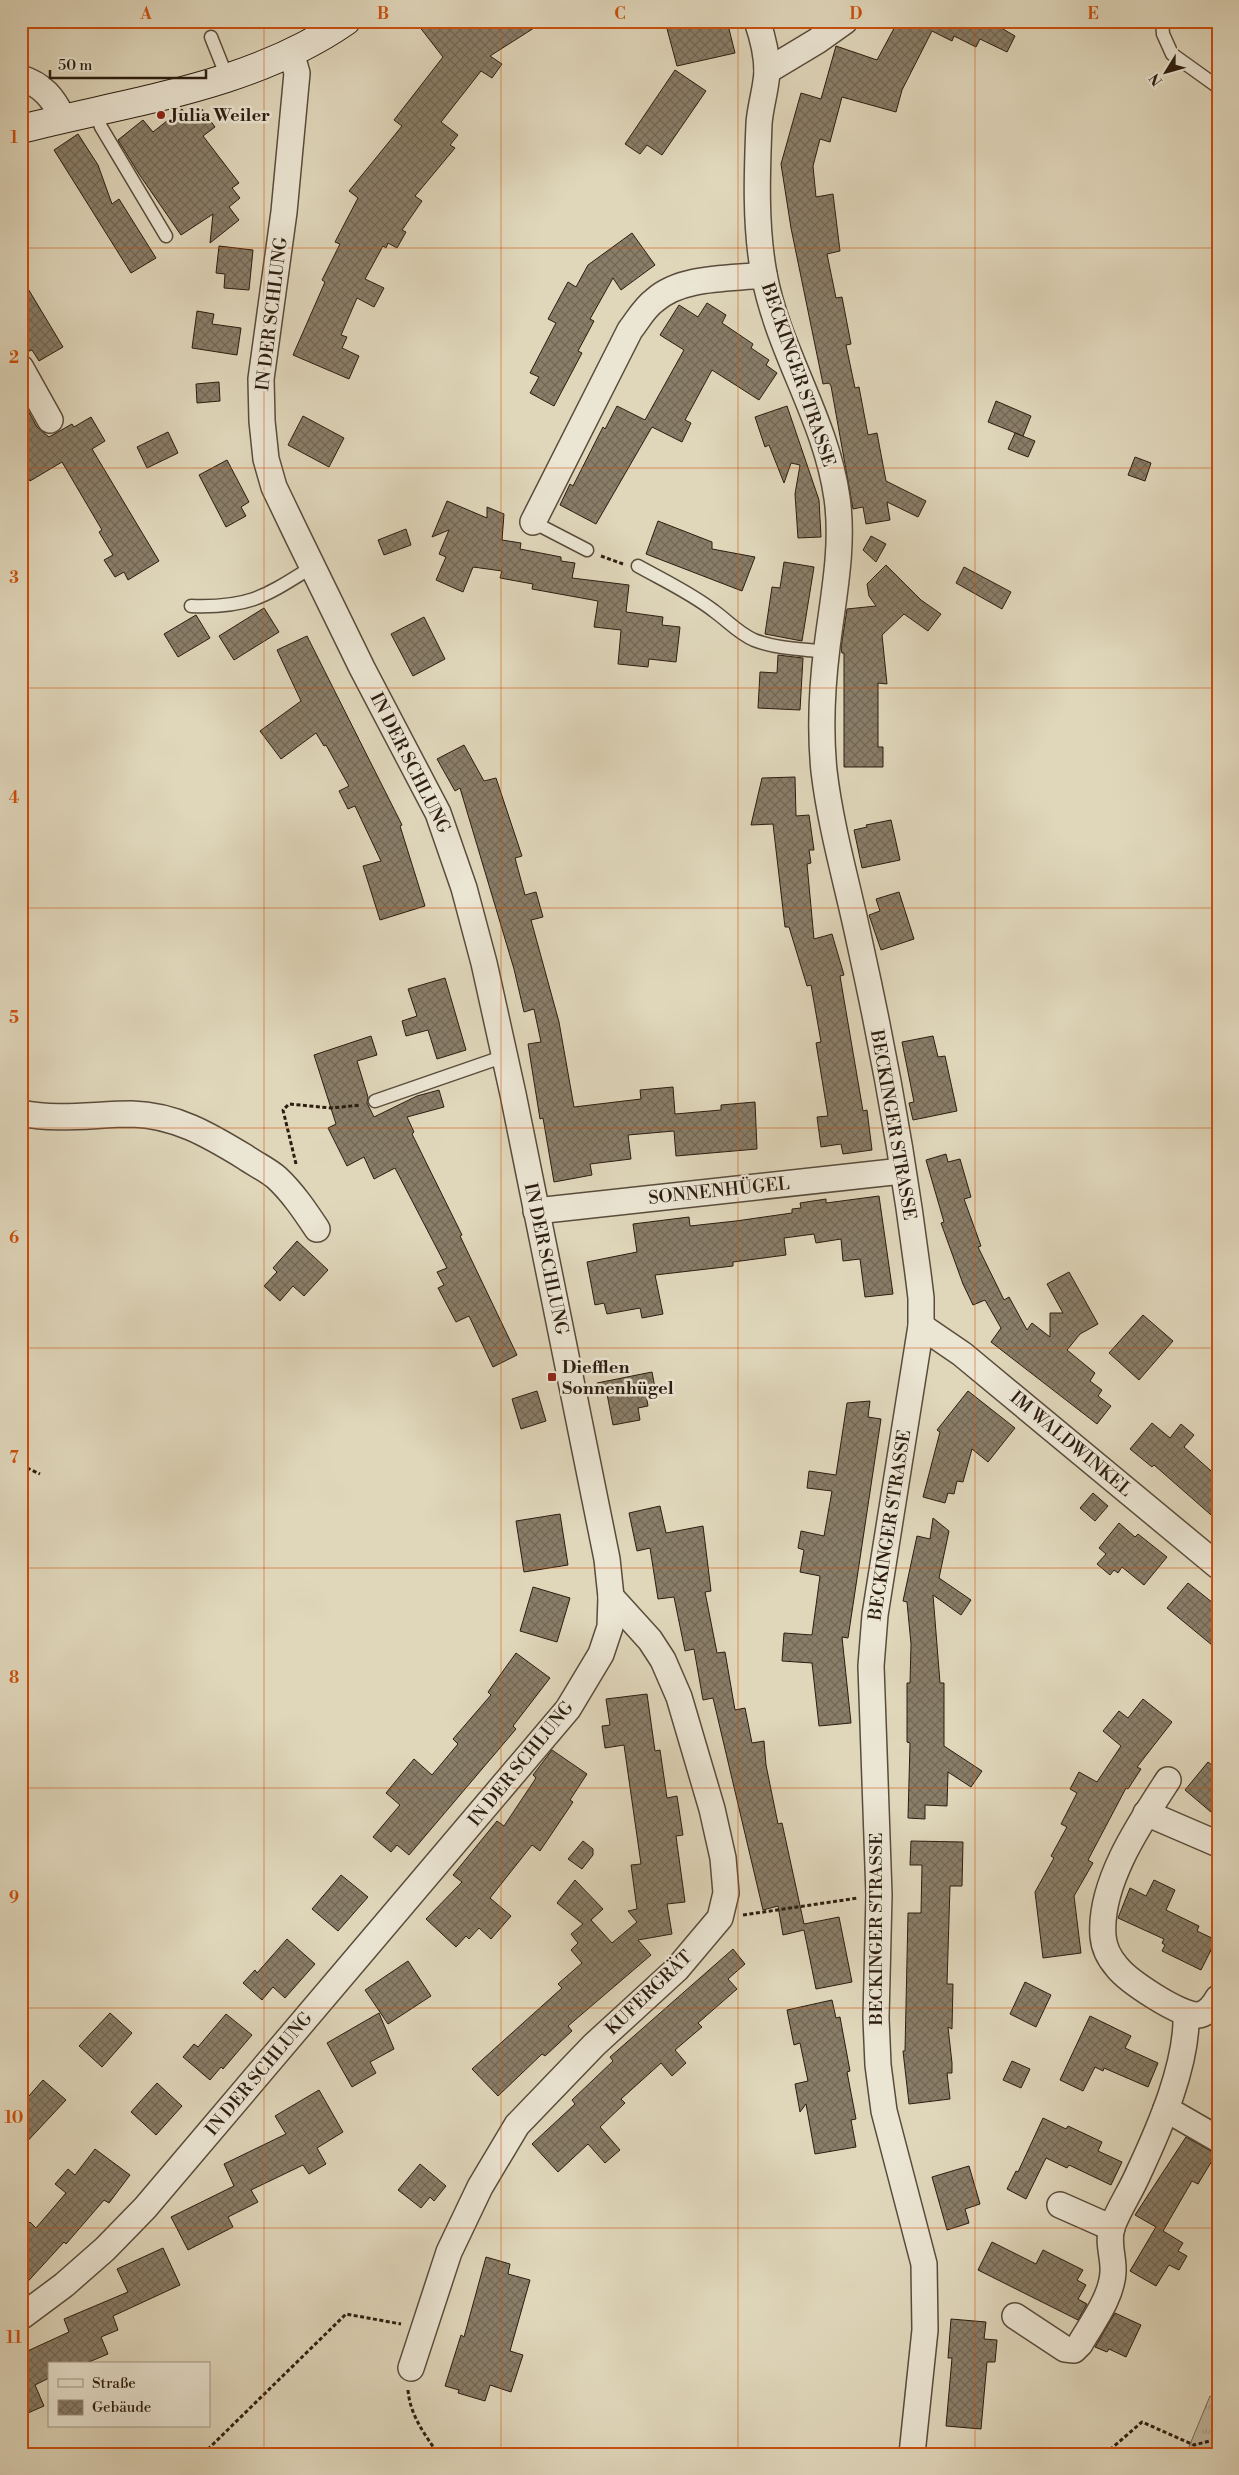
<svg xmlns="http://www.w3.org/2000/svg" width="1239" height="2475" font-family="'Libre Bodoni',serif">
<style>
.park{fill:url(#park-tufts);stroke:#766a57}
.building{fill:url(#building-cross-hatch);stroke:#2c1d10}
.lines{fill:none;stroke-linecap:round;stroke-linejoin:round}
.lane-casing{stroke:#594c3b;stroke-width:15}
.street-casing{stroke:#594c3b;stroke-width:28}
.secondary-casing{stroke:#2c1d10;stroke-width:30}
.path{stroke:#2c1d10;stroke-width:3;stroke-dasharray:4 2.5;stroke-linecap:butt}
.lane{stroke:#ebe5d3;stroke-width:12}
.street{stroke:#ebe5d3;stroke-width:25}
.secondary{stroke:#ebe5d3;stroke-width:28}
.grid{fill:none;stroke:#cc500d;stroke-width:1;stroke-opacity:0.55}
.poi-dot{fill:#8f2418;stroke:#ebe5d3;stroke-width:2}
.labels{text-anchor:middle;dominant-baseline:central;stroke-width:5;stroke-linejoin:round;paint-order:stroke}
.poi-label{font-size:18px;font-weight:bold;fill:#2c1d10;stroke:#ebe5d3;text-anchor:start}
.street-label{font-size:18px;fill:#2c1d10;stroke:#ebe5d3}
.neatline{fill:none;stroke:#cc500d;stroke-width:2}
.grid-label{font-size:16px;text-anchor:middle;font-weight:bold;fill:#cc500d}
</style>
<defs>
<pattern id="park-tufts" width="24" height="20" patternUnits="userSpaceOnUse" patternTransform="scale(1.25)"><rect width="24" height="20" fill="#c1b79e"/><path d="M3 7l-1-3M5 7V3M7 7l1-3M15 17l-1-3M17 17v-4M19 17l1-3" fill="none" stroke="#a69d87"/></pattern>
<pattern id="building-cross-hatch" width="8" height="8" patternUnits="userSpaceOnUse" patternTransform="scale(1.25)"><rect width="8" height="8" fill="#8a7e69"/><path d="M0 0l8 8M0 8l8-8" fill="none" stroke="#716755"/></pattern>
</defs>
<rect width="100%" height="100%" fill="#e0d7bb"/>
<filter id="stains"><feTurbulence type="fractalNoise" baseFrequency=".004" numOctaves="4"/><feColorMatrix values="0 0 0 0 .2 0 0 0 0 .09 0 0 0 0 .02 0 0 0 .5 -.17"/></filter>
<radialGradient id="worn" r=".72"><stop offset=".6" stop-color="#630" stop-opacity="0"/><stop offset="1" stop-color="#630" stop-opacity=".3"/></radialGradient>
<polygon class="park" points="1210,2396 1218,2399 1218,2454 1186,2454"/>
<g class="building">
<polygon points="415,21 545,21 490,56 502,64 492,78 481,71 441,122 458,135 450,145 455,148 415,196 422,201 402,230 406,232 397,248 388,243 386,248 383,246 365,279 384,288 374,307 357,298 341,335 347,337 342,348 359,356 349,379 293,355 325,282 322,280 340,244 335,242 358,198 349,191 402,126 394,120 443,57"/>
<polygon points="679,21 727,21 735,53 677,66 666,25"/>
<polygon points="898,21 989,21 1015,36 1007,52 980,39 976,47 954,36 952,41 932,31 902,90 896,112 842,97 830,142 820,139 813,166 816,197 833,194 840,251 827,254 836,298 842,297 851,344 846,345 855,388 859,387 868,435 877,433 886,481 926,501 918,517 887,502 890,520 866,524 863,507 853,509 831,386 829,383 823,384 791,228 781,164 801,93 821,99 836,46 877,60"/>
<polygon points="675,70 706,91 662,155 647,145 640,154 625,144"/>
<polygon points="182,109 189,118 202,109 215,127 203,136 239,183 232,188 240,198 229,207 239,220 210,243 213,214 181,235 139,174 118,140 143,120 153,132"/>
<polygon points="78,134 98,165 112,204 119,199 156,258 131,273 54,150"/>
<polygon points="632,233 655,265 621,290 613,278 590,319 594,321 578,351 582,353 554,406 530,393 539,377 530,373 556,323 548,319 568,282 576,287 588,265"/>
<polygon points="219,246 253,250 249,290 224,288 225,274 216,273"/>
<polygon points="21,277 63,347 39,361 32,350 21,354"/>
<polygon points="707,303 726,315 722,323 753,344 751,348 769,360 766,365 777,373 759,400 712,370 685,420 691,423 682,442 652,427 596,524 560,505 570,484 573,486 603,427 605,429 617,406 645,420 684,350 660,335 679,305 698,317"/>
<polygon points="197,311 214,314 212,324 241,328 237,355 192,348"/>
<polygon points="219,382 220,401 197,403 196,384"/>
<polygon points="21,398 37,427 49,437 72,424 74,427 91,417 105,441 92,449 159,561 128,580 124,572 115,577 104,560 113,555 99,532 102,530 62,462 30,481 21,467"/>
<polygon points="996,401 1031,416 1023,436 988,422"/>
<polygon points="787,406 819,500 821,537 798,538 795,494 800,465 791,463 784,483 769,445 765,447 755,417"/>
<polygon points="303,416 344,438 329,467 288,445"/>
<polygon points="168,432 178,453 147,468 137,447"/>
<polygon points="1015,433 1035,441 1028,457 1008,449"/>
<polygon points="1135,457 1151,463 1145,481 1128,475"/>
<polygon points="227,460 249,502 241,507 246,516 226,527 199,475"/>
<polygon points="447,501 487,518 487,507 504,514 502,540 521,543 520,549 561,557 561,561 575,563 572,578 629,585 626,612 663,617 662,625 680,627 676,662 649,659 648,667 618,664 621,630 594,627 598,601 532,589 533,584 500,578 502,571 473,567 463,592 436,580 446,557 439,554 449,530 432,537"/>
<polygon points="658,521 712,542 712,549 755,557 742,591 646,554"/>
<polygon points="406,529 411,545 384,555 378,540"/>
<polygon points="871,536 886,544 876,562 863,550"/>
<polygon points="784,562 814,567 802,641 765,634 772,587 780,588"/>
<polygon points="886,565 921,600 941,614 928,631 904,614 882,635 887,684 878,683 878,747 883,747 883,767 844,767 844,653 842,653 841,648 847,609 876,606 869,596 867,584"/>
<polygon points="964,567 1011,592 1002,609 956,583"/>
<polygon points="264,608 279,632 234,660 219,636"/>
<polygon points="196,615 210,638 178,657 164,634"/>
<polygon points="424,617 445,659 413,676 391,634"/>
<polygon points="307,636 402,825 400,826 425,906 380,920 363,866 381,861 355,806 348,809 339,791 349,786 326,745 324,746 316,733 281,759 260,731 301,701 277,650"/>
<polygon points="778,655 803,658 800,710 758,708 760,672 777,673"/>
<polygon points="464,745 484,781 496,778 522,856 515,858 525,895 536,892 543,917 531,920 559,1022 574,1107 641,1099 640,1090 673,1087 675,1114 721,1110 721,1105 755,1102 757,1149 676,1156 674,1131 628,1135 631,1159 590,1164 592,1175 554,1182 543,1118 540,1119 528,1044 541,1042 534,1009 524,1012 514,969 460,788 455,791 437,759"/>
<polygon points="795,777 796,816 809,815 814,850 809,850 811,863 807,864 814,939 832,934 844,975 840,976 863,1111 867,1110 872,1150 843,1154 841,1144 821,1147 817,1117 828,1116 816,1043 821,1042 811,985 807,986 789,927 785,927 773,824 751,825 762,778"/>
<polygon points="891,820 900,860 862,868 854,830 867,827 866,825"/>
<polygon points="899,892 914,939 881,950 869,915 880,911 876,899"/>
<polygon points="445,978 466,1050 437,1059 428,1030 406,1036 402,1021 417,1016 408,989"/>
<polygon points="371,1036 377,1055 357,1061 368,1097 367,1103 374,1117 417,1096 439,1090 444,1107 407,1117 414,1132 412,1134 462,1235 460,1236 517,1355 493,1367 469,1316 456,1322 438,1288 444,1285 437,1272 447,1268 395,1168 374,1179 364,1157 347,1166 328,1128 336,1124 314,1055"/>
<polygon points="933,1036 938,1057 945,1056 957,1111 913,1120 909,1103 914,1102 902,1042"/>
<polygon points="946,1154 948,1162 960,1159 971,1197 964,1199 981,1246 978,1247 1004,1300 1009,1297 1027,1330 1032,1323 1050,1337 1050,1313 1063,1313 1047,1284 1069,1272 1098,1324 1080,1334 1067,1350 1095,1373 1090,1381 1102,1390 1098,1396 1111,1406 1097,1424 991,1342 1001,1328 985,1300 973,1305 963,1284 941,1223 944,1222 926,1160"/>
<polygon points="879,1196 893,1294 865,1297 860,1259 843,1261 841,1239 816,1243 814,1234 784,1238 786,1255 733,1262 733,1266 655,1275 663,1314 642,1318 640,1308 607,1314 604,1303 595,1305 587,1262 637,1252 633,1224 689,1217 690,1226 736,1221 792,1213 792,1209 801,1208 800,1203 826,1199 826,1203"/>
<polygon points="297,1241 328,1270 304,1296 293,1286 280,1301 264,1286 277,1272 273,1268"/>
<polygon points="1143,1315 1173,1341 1139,1380 1109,1353"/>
<polygon points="652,1372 655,1388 645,1389 648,1406 638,1408 640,1420 613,1425 607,1394 599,1395 597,1383"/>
<polygon points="537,1391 546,1421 521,1429 512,1399"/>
<polygon points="968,1391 1015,1428 988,1462 972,1449 963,1482 957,1481 954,1494 948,1493 945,1503 923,1497 940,1432 937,1430"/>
<polygon points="870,1401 868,1417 881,1419 848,1638 842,1637 851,1723 819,1726 812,1663 782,1661 784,1633 812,1635 820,1576 800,1572 804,1550 798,1548 801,1531 824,1536 832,1491 807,1488 809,1471 836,1475 847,1403"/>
<polygon points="1152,1423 1170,1438 1181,1424 1194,1435 1184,1447 1218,1477 1218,1521 1154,1465 1152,1467 1130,1449"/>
<polygon points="1093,1493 1108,1506 1095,1521 1080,1508"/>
<polygon points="660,1506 666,1533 703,1526 711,1591 705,1592 717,1653 725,1652 735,1710 745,1708 752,1743 764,1741 766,1765 778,1824 782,1823 804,1924 839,1917 852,1982 816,1989 804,1930 783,1935 778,1906 763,1910 713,1698 703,1700 694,1649 685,1651 674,1597 658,1599 650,1548 637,1551 629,1513"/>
<polygon points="560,1514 568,1565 524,1572 516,1521"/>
<polygon points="933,1518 949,1531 939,1578 971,1600 961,1615 933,1595 940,1683 944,1683 944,1746 982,1771 971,1787 948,1772 947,1806 925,1805 925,1819 908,1818 910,1743 907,1742 907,1683 910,1683 911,1644 907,1602 903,1601 917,1536 930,1539"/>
<polygon points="1119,1523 1135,1537 1138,1534 1167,1557 1144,1585 1122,1567 1118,1573 1114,1570 1110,1575 1097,1564 1106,1554 1099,1548"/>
<polygon points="1188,1583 1218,1607 1218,1650 1167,1608"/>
<polygon points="533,1587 570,1598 557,1642 520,1631"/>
<polygon points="516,1653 550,1678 513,1726 516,1729 409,1855 397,1845 391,1852 373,1837 400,1805 386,1793 414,1759 432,1775 458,1744 453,1739 491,1695 488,1692"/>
<polygon points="647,1694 655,1751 660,1750 667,1798 677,1796 683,1835 676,1836 685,1902 667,1904 672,1934 638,1940 651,1955 568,2026 572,2031 545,2056 542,2054 498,2096 472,2069 562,1988 558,1984 582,1963 571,1950 578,1943 571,1934 583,1924 557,1903 575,1880 603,1909 591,1920 612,1943 637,1922 628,1911 637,1909 631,1865 641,1864 624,1745 605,1748 602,1726 610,1725 606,1699"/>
<polygon points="1143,1699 1172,1722 1137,1767 1141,1769 1128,1789 1126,1788 1088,1860 1093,1863 1074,1896 1081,1953 1043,1958 1035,1892 1054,1858 1051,1856 1067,1827 1061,1824 1077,1793 1070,1789 1079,1772 1097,1782 1121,1746 1103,1731 1119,1711 1128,1718"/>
<polygon points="552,1750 587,1774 570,1800 573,1802 540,1851 532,1845 490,1898 511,1916 491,1939 479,1928 469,1939 466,1936 456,1947 426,1919 462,1882 453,1875 497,1821 504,1826 536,1778 533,1775"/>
<polygon points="1208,1762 1218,1770 1218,1818 1185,1790"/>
<polygon points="583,1841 593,1849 593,1855 582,1869 568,1859"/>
<polygon points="911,1841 963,1842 962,1886 950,1886 947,1984 953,1984 952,2029 948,2027 952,2063 952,2073 947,2073 950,2099 909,2104 903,2051 905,2051 908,1913 921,1913 922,1865 910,1865"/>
<polygon points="341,1875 368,1897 338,1931 312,1909"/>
<polygon points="1154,1880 1175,1890 1166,1910 1199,1926 1197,1931 1216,1940 1201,1970 1162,1951 1165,1945 1162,1943 1164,1939 1118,1918 1130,1888 1146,1896"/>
<polygon points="287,1939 315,1964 285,1998 273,1987 262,2000 243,1983 255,1970 257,1973"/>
<polygon points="733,1949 745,1964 728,1979 737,1989 698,2023 702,2027 675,2050 686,2063 672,2076 661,2063 621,2099 625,2103 600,2127 620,2150 605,2163 588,2144 558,2172 532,2144 575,2104 572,2100 613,2061 610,2057"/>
<polygon points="408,1961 431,1996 388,2024 365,1990"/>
<polygon points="1025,1982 1051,1995 1036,2027 1010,2014"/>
<polygon points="832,2000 836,2018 840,2017 850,2071 847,2072 856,2119 851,2120 856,2147 815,2154 806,2104 800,2112 795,2084 808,2081 800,2043 794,2045 787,2010"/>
<polygon points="110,2013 132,2033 102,2067 79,2046"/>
<polygon points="379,2013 394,2049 370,2062 376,2073 352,2087 327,2043"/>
<polygon points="226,2014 252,2035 223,2069 221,2067 210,2080 183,2057 194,2044 198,2047"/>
<polygon points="1090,2016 1131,2036 1125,2048 1158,2063 1148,2087 1104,2068 1103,2071 1095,2067 1083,2091 1060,2080"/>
<polygon points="1012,2061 1030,2069 1021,2088 1003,2080"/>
<polygon points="43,2080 66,2100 21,2148 21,2105"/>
<polygon points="157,2083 182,2106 156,2135 131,2112"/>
<polygon points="319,2090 343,2132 317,2148 326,2164 309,2174 303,2165 251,2190 258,2202 228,2217 233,2227 188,2250 171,2217 234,2186 224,2164 286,2134 275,2116"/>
<polygon points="1043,2118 1066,2129 1068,2126 1102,2142 1098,2151 1122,2162 1111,2185 1069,2165 1067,2168 1046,2158 1026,2199 1007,2189 1016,2171 1018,2172"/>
<polygon points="1186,2137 1216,2154 1198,2184 1192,2181 1163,2231 1183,2243 1178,2251 1187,2256 1179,2270 1169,2265 1156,2286 1130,2271 1156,2227 1135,2215"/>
<polygon points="95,2149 130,2175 109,2203 104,2200 66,2244 64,2242 21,2289 21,2231 30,2222 36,2228 66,2193 55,2184 68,2169 75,2175"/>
<polygon points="420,2164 446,2186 434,2201 430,2197 421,2208 398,2190"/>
<polygon points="969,2166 980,2204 965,2209 969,2223 947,2230 932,2177"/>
<polygon points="992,2242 1036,2264 1043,2250 1083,2270 1077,2280 1086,2285 1078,2299 1087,2304 1078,2320 978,2270"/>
<polygon points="163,2248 180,2285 113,2316 118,2330 101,2337 108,2354 84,2364 49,2364 49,2378 35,2385 44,2406 21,2416 21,2354 69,2332 64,2319 128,2292 117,2269"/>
<polygon points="486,2257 510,2264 508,2274 530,2280 510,2351 523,2355 511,2392 490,2385 485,2401 458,2393 459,2390 445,2386 461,2335 464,2337"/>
<polygon points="1115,2313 1141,2325 1126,2357 1109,2349 1107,2352 1095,2347"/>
<polygon points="951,2319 986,2322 984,2339 997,2340 995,2362 987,2362 981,2429 946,2426 952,2358 948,2358"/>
</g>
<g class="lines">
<g class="lane-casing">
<g id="lane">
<polyline points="1162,21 1163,34 1172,54 1218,87"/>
<polyline points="211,37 227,77"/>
<polyline points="95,110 101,127 166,236"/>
<polyline points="533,522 587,550"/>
<path d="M638,566c25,14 53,27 76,45 14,10 24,22 40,29 23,9 49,9 72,12"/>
<path d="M191,606c58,2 73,-9 121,-39"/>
<polyline points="375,1101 505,1056"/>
</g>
</g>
<g class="street-casing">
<g id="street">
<path d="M757,21c6,17 10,34 10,51 -1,18 -7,35 -8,52 -2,49 -4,102 5,150 14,77 62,145 73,224 7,49 -4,100 -10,149 -5,40 -7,84 -3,124 7,59 24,115 36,173 26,117 47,236 61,354v28l-46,289 -4,51 8,229 -3,123 2,47 6,46 40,153 1,66 -13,124"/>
<polyline points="767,71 817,41 845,21"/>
<path d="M21,78c22,7 32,20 42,40"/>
<polyline points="21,368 50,420"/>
<path d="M533,522l97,-192c8,-10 14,-22 25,-30 27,-24 75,-21 109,-25"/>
<path d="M21,1113c37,8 74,1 111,1 43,1 77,21 113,43 10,7 23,13 32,21 16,15 28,33 40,51"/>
<polyline points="536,1211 902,1171"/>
<polyline points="921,1326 962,1354 1218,1566"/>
<path d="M1168,1780c-28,43 -69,103 -65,156 1,12 6,22 14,31 11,14 63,49 81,48 9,-1 16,-10 20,-17"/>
<polyline points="1146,1813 1218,1844"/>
<polyline points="1166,2109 1218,2139"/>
<polyline points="1060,2205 1112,2228"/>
<path d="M1015,2316l50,33 9,1 6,-6c12,-21 32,-47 33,-72 1,-15 -6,-29 -1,-45 7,-19 19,-36 27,-55 21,-45 49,-109 47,-159"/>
<polyline points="21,2317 64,2285 105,2249 145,2208 568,1709 601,1654 610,1627 611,1597 607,1559 513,1094 484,963 464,888 438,813 362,668 297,535 274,487 266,459 262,421 261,379 284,212 297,73 291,52"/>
<polyline points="411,2368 449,2252 480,2187 517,2125 594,2045 677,1969 720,1918 726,1893 723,1858 712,1809 679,1697 663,1660 650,1640 611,1597"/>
</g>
</g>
<g class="secondary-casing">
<path id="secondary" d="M21,129c109,-28 230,-42 325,-108"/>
</g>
<g class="path">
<polyline points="601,556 623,564"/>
<polyline points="296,1164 283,1110 289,1104 331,1108 361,1105"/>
<polyline points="21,1465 40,1474"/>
<polyline points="743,1915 858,1898"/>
<path d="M408,2390c2,25 16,43 30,64"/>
<polyline points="203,2454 346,2314 401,2324"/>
<polyline points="1105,2454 1142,2422 1194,2445 1218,2439"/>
</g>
<use href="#lane" class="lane"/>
<use href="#street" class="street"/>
<use href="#secondary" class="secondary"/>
</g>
<path class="grid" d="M264,21v2433M501,21v2433M738,21v2433M975,21v2433M21,248h1197M21,468h1197M21,688h1197M21,908h1197M21,1128h1197M21,1348h1197M21,1568h1197M21,1788h1197M21,2008h1197M21,2228h1197"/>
<g class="poi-dot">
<circle cx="161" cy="115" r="5"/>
<rect x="547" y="1372" width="10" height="10" rx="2.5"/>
</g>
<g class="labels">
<g class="poi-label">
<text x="171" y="115">Julia Weiler</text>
<text x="562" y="1367">Diefflen<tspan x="562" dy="21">Sonnenhügel</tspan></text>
</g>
<g class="street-label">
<text transform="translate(272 314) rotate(-83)">IN DER SCHLUNG</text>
<text transform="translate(798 375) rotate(71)">BECKINGER STRASSE</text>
<text transform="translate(410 763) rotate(63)">IN DER SCHLUNG</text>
<text transform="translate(893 1125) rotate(80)">BECKINGER STRASSE</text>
<text transform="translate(719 1191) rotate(-6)">SONNENHÜGEL</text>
<text transform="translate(546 1259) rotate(78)">IN DER SCHLUNG</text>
<text transform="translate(1071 1444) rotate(40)">IM WALDWINKEL</text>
<text transform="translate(890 1525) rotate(-81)">BECKINGER STRASSE</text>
<text transform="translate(521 1764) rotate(-51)">IN DER SCHLUNG</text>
<text transform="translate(876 1929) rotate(-90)">BECKINGER STRASSE</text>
<text transform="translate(649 1993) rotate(-44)">KUFERGRÄT</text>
<text transform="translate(259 2074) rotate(-50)">IN DER SCHLUNG</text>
</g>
</g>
<rect width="1239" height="2475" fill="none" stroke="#e0d7bb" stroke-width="55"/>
<rect x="48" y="2362" width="162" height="65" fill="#ebe5d3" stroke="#9f9585"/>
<rect x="58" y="2379" width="25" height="8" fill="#ebe5d3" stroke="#9f9585"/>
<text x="92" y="2388" font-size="15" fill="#2c1d10">Straße</text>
<rect x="58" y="2400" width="25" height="15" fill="url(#building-cross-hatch)" stroke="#9f9585"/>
<text x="92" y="2412" font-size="15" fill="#2c1d10">Gebäude</text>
<g transform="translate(1166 72) rotate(233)" stroke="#ebe5d3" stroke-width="4" paint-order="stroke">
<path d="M0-4L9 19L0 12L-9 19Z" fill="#2c1d10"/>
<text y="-8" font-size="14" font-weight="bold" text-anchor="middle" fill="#2c1d10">N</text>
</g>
<path d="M50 70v8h156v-8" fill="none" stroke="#2c1d10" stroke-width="2.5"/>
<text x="58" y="70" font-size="15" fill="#2c1d10" stroke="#ebe5d3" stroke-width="4" paint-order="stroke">50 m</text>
<rect x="28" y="28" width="1184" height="2420" class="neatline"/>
<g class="grid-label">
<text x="146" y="19">A</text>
<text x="383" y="19">B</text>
<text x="620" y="19">C</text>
<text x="856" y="19">D</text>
<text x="1093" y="19">E</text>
<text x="14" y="143">1</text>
<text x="14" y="363">2</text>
<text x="14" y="583">3</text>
<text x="14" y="803">4</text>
<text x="14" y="1023">5</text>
<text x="14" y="1243">6</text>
<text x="14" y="1463">7</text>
<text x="14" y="1683">8</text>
<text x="14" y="1903">9</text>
<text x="14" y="2123">10</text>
<text x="14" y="2343">11</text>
</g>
<rect width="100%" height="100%" filter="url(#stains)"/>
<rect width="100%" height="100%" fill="url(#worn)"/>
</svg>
